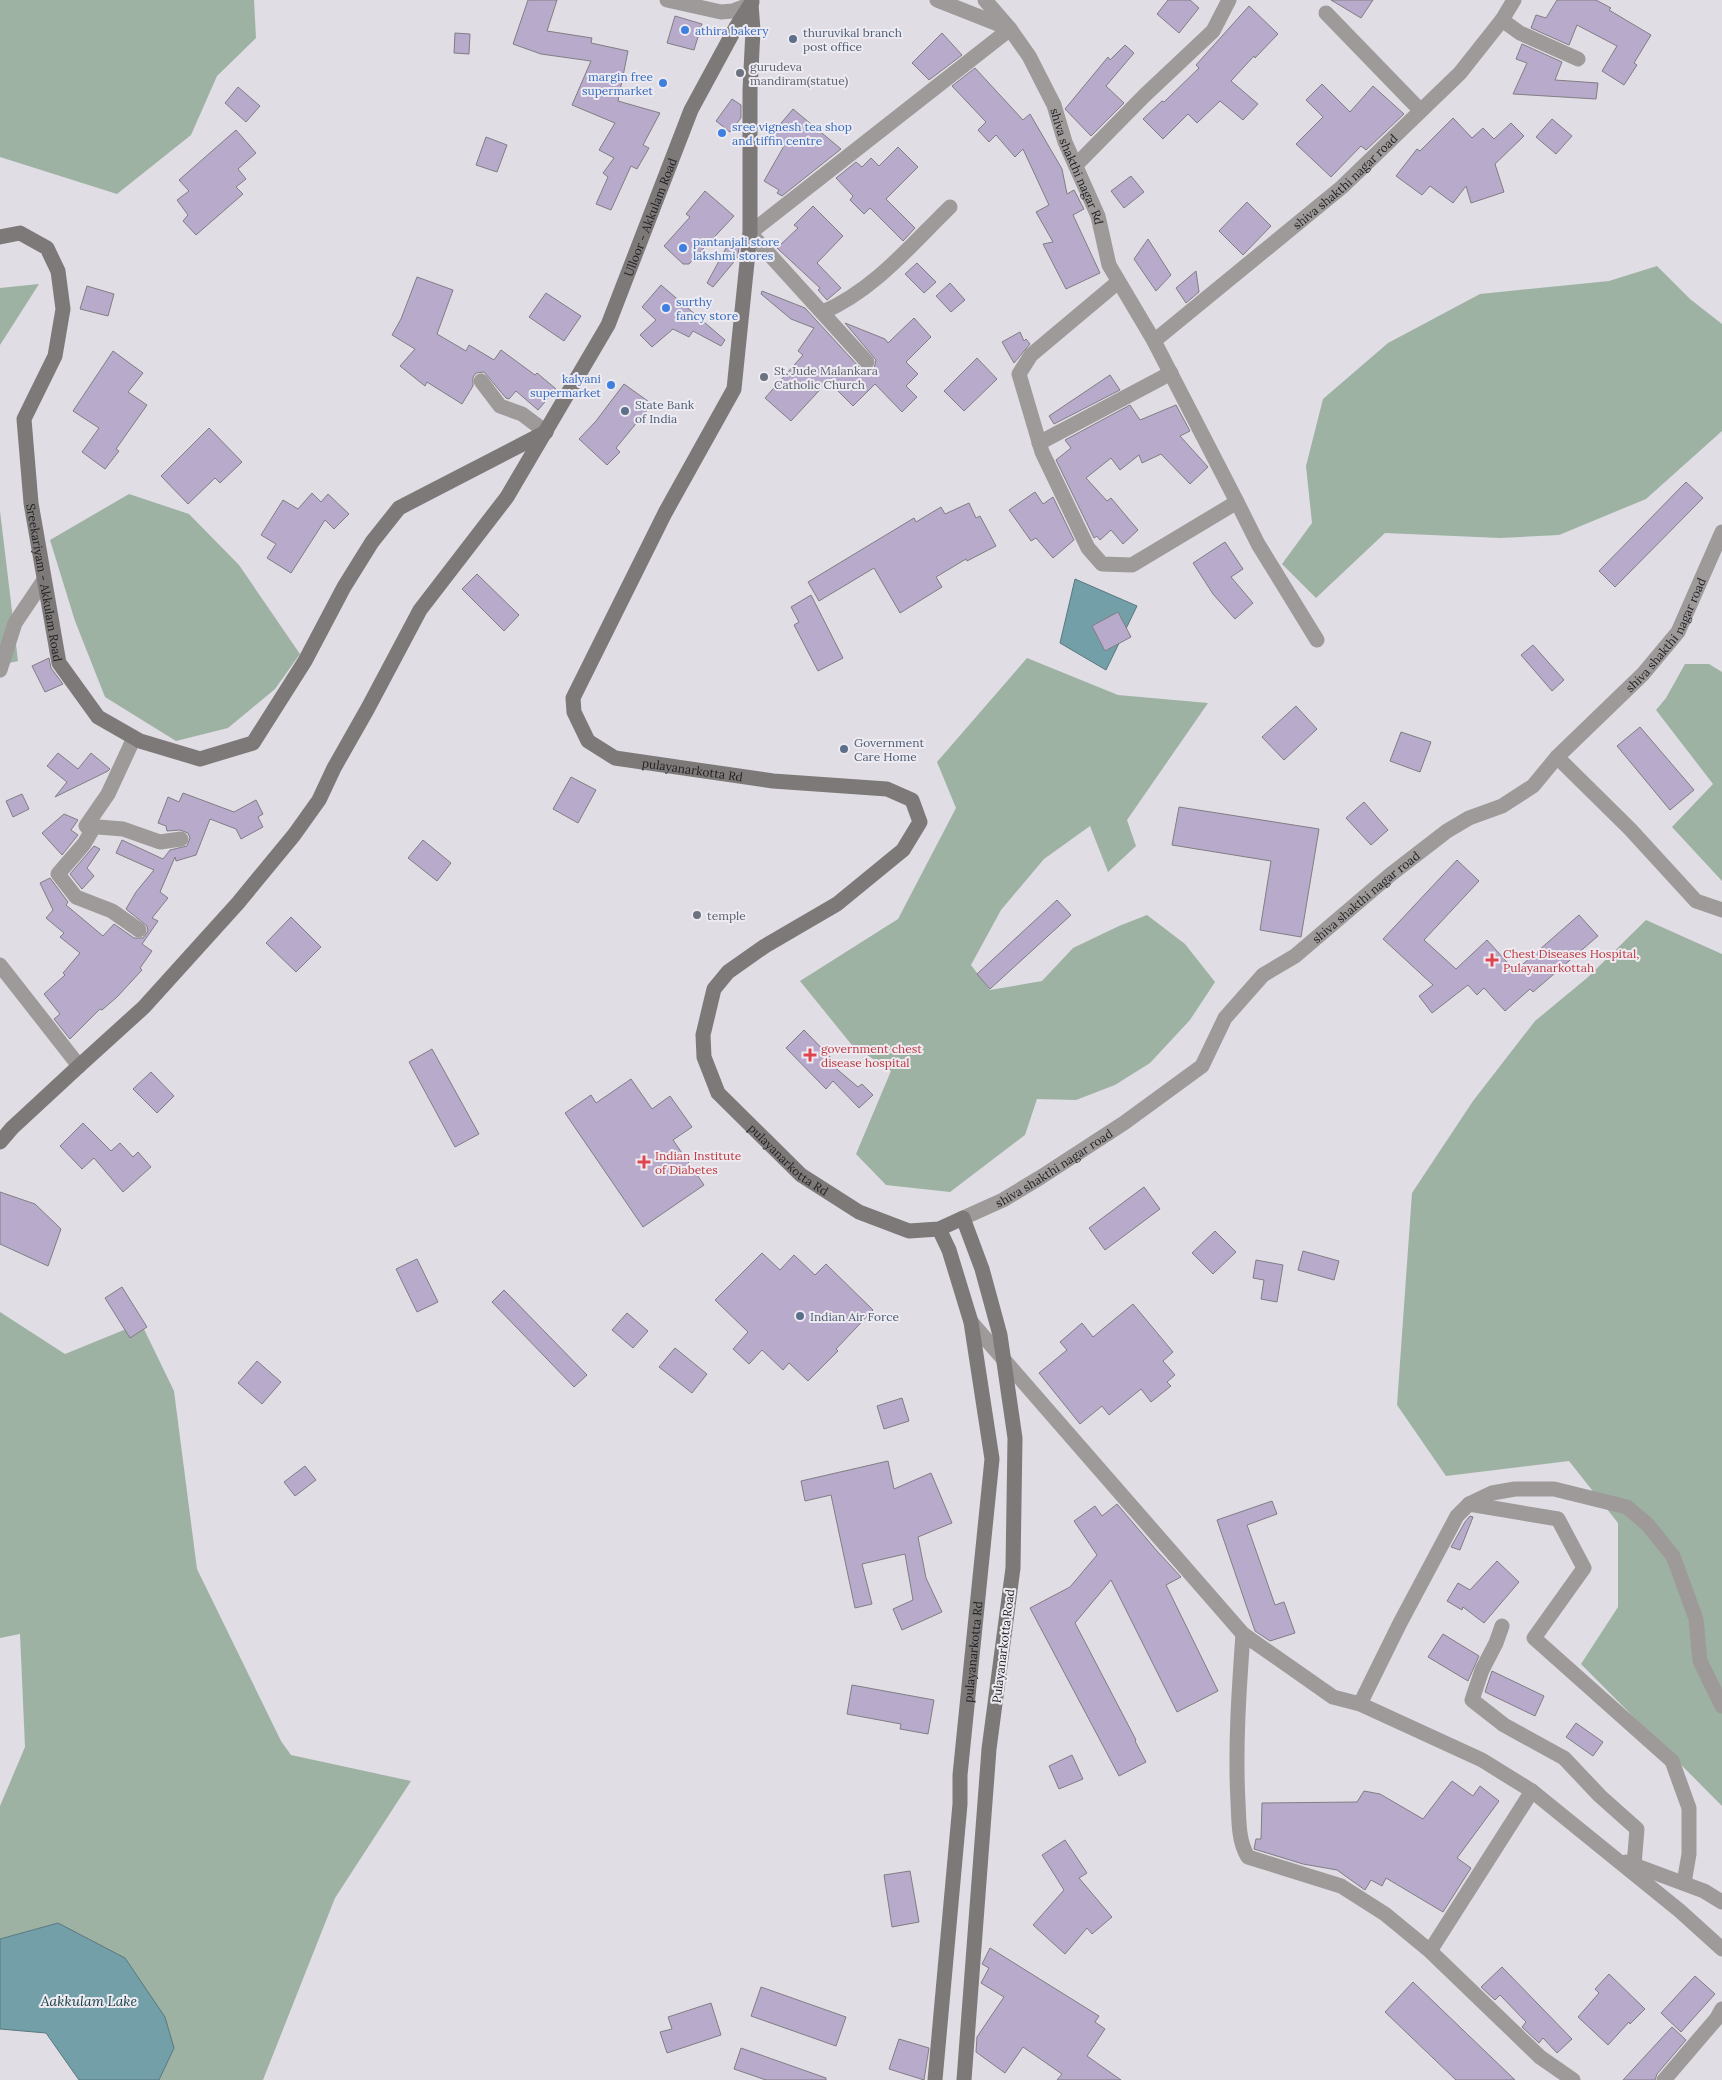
<svg xmlns="http://www.w3.org/2000/svg" width="1722" height="2080" font-family="Lora,serif">
<style>
.green{fill:#9eb2a4}
.water{fill:#739fa8;stroke:#5a787f}
.building{fill:#b8aacb;stroke:#807e84}
.lines{fill:none;stroke-linecap:round;stroke-linejoin:round}
.street{stroke:#9e9a9a;stroke-width:15}
.secondary{stroke:#7e7979;stroke-width:15}
.shop-dot{fill:#3f7fe0;stroke:#edebf1;stroke-width:2}
.service-dot{fill:#5c6f8a;stroke:#edebf1;stroke-width:2}
.worship-dot{fill:#6b7280;stroke:#edebf1;stroke-width:2}
.health-dot{fill:#e0444e;stroke:#edebf1;stroke-width:2}
.labels{text-anchor:middle;dominant-baseline:central;stroke-width:4;stroke-linejoin:round;paint-order:stroke}
.shop-label{font-size:12px;fill:#366cbe;stroke:#edebf1;text-anchor:start}
.service-label{font-size:12px;fill:#4e5e75;stroke:#edebf1;text-anchor:start}
.worship-label{font-size:12px;fill:#5b616d;stroke:#edebf1;text-anchor:start}
.street-label{font-size:12px;fill:#1f1e20;stroke:#edebf1}
.health-label{font-size:12px;fill:#be3a42;stroke:#edebf1;text-anchor:start}
.water-label{font-size:14px;font-style:italic;fill:#123c44;stroke:#edebf1}
</style>
<rect width="100%" height="100%" fill="#e0dde4"/>
<g class="green">
<polygon points="0,0 254,0 256,38 217,76 191,135 117,194 0,157"/>
<polygon points="1657,266 1690,299 1722,324 1722,431 1646,499 1559,535 1500,538 1385,533 1316,598 1282,564 1312,523 1306,466 1323,399 1388,343 1480,294 1609,281"/>
<polygon points="39,284 0,345 0,288"/>
<polygon points="129,494 189,514 239,565 300,654 275,689 228,728 176,741 105,697 75,621 50,540"/>
<polygon points="0,511 18,661 0,665"/>
<polygon points="1027,658 1118,695 1208,703 1127,820 1136,846 1108,872 1090,826 1044,859 1001,910 971,965 990,990 1042,981 1073,948 1119,926 1147,915 1185,944 1215,982 1190,1020 1150,1063 1115,1085 1076,1100 1037,1099 1025,1135 950,1192 886,1185 856,1154 891,1071 851,1044 800,981 898,919 956,808 937,762"/>
<polygon points="1685,664 1709,664 1722,672 1722,881 1672,827 1713,784 1656,710 1666,698"/>
<polygon points="1646,920 1722,954 1722,1806 1581,1664 1618,1607 1618,1523 1569,1461 1446,1476 1397,1405 1412,1193 1473,1101 1535,1021 1587,978"/>
<polygon points="0,1312 65,1354 141,1323 174,1391 197,1569 281,1741 291,1755 411,1781 335,1898 263,2080 159,2080 173,2048 58,1923 0,1939 0,1806 25,1747 20,1634 0,1638"/>
</g>
<g class="water">
<polygon points="1075,579 1137,606 1106,670 1060,643"/>
<polygon points="58,1923 125,1958 165,2017 174,2048 159,2080 79,2080 46,2033 0,2029 0,1939"/>
</g>
<g class="building">
<polygon points="528,0 557,0 547,31 592,38 591,43 628,51 618,101 660,113 643,145 649,148 637,169 631,166 611,210 596,204 608,177 603,173 614,158 599,150 615,123 572,105 591,61 541,54 513,44"/>
<polygon points="1168,0 1190,0 1199,8 1179,33 1157,14"/>
<polygon points="1331,0 1373,0 1361,18"/>
<polygon points="1557,0 1596,0 1611,8 1609,10 1651,35 1634,63 1637,65 1624,85 1602,71 1617,46 1577,25 1569,45 1531,28 1536,15 1546,18"/>
<polygon points="1249,6 1278,34 1255,58 1254,56 1231,81 1258,104 1243,120 1220,101 1197,123 1188,114 1163,139 1143,119 1162,101 1164,102 1199,68 1196,65"/>
<polygon points="675,16 702,24 694,50 667,43"/>
<polygon points="455,33 470,34 469,54 454,53"/>
<polygon points="942,33 962,55 929,80 912,63"/>
<polygon points="1522,44 1562,62 1555,80 1598,83 1596,99 1513,94 1527,63 1516,59"/>
<polygon points="1125,45 1134,53 1106,86 1124,103 1091,136 1065,109 1108,57 1110,60"/>
<polygon points="975,68 1023,120 1030,114 1062,169 1067,194 1074,190 1084,209 1073,215 1100,273 1066,289 1043,244 1053,242 1036,212 1049,205 1023,149 1015,157 996,135 989,142 978,130 986,122 952,86"/>
<polygon points="1322,84 1350,112 1373,86 1404,114 1366,150 1361,146 1331,177 1296,144 1323,117 1306,100"/>
<polygon points="238,87 260,106 246,122 225,103"/>
<polygon points="732,99 741,105 741,118 730,132 716,121"/>
<polygon points="793,109 841,149 782,196 777,193 779,190 764,181 784,146 771,135"/>
<polygon points="1453,118 1472,138 1483,128 1494,139 1511,123 1524,136 1495,164 1504,192 1471,203 1466,186 1453,203 1430,186 1422,195 1396,176 1417,149 1420,151"/>
<polygon points="1552,119 1572,136 1556,154 1536,137"/>
<polygon points="236,130 256,153 238,169 246,179 236,187 243,194 196,235 183,221 188,215 177,200 189,191 179,180"/>
<polygon points="486,137 507,145 497,172 476,165"/>
<polygon points="898,147 918,167 886,199 915,228 903,241 870,208 864,214 850,200 853,196 836,178 856,162 862,167 871,158 879,166"/>
<polygon points="1131,176 1144,192 1124,208 1111,191"/>
<polygon points="705,191 734,216 689,264 683,264 664,246 690,217 686,214"/>
<polygon points="1247,202 1271,226 1243,255 1219,231"/>
<polygon points="813,206 843,236 817,263 841,288 827,300 818,290 820,288 777,248 798,228 794,225"/>
<polygon points="731,239 739,246 738,257 713,287 707,283"/>
<polygon points="1148,239 1171,275 1156,291 1134,259"/>
<polygon points="917,263 936,282 924,293 905,274"/>
<polygon points="1196,271 1199,292 1186,303 1176,288"/>
<polygon points="417,277 453,290 437,334 466,351 469,345 494,360 501,350 535,375 537,373 556,389 538,410 516,391 509,399 506,398 484,372 476,373 473,377 473,386 462,404 427,382 425,386 400,366 415,349 392,335 401,319"/>
<polygon points="950,283 965,300 951,312 936,296"/>
<polygon points="661,285 725,340 721,346 693,331 689,337 673,329 652,347 640,335 656,320 642,307"/>
<polygon points="87,286 114,294 108,316 80,309"/>
<polygon points="762,291 805,308 860,368 865,371 874,369 876,360 845,323 885,339 888,343 914,318 931,337 906,362 918,374 906,386 917,397 902,412 875,384 853,406 828,381 791,421 765,398 803,355 798,351 814,328 791,319 761,294"/>
<polygon points="546,293 581,316 564,341 529,317"/>
<polygon points="1020,332 1024,341 1026,339 1030,344 1014,363 1002,342"/>
<polygon points="113,351 143,373 128,392 147,405 116,449 119,451 105,469 82,452 99,428 73,411"/>
<polygon points="977,358 997,379 964,411 944,391"/>
<polygon points="1110,375 1120,390 1054,424 1049,416"/>
<polygon points="624,384 652,404 616,448 620,452 607,465 579,439 596,421"/>
<polygon points="1130,405 1140,420 1176,405 1190,431 1180,436 1208,467 1190,484 1161,454 1142,463 1139,455 1120,470 1111,458 1086,478 1107,501 1111,498 1138,530 1123,544 1111,530 1100,540 1097,536 1094,538 1056,460 1071,448 1065,440"/>
<polygon points="209,428 242,462 220,483 215,478 188,504 161,476"/>
<polygon points="1686,482 1703,498 1615,587 1599,571"/>
<polygon points="1035,492 1043,504 1053,497 1074,540 1053,558 1036,538 1031,541 1009,510"/>
<polygon points="312,493 321,502 328,494 349,514 334,529 325,520 291,573 267,558 276,544 261,535 283,500 298,509"/>
<polygon points="969,503 976,518 980,516 996,546 967,561 966,559 936,577 942,587 900,613 874,568 819,601 808,582 914,518 916,522 941,507 945,514"/>
<polygon points="1225,542 1243,569 1231,577 1253,603 1235,619 1213,594 1193,563"/>
<polygon points="477,574 519,615 504,631 462,589"/>
<polygon points="811,595 843,658 818,671 794,625 799,622 791,607"/>
<polygon points="1118,612 1131,637 1105,651 1092,626"/>
<polygon points="1533,645 1564,680 1552,691 1521,655"/>
<polygon points="49,658 51,668 63,684 45,692 32,666"/>
<polygon points="1296,706 1317,729 1284,760 1262,737"/>
<polygon points="1640,727 1694,790 1670,810 1617,746"/>
<polygon points="1401,732 1431,742 1420,772 1390,761"/>
<polygon points="58,753 78,769 91,753 110,769 108,771 55,797 67,782 47,766"/>
<polygon points="571,777 596,790 578,823 553,809"/>
<polygon points="183,793 234,812 256,800 263,814 258,817 263,827 241,839 236,829 210,819 196,855 176,861 175,857 160,892 168,898 152,918 158,921 142,944 152,951 140,968 142,970 117,997 102,1010 100,1009 70,1039 54,1019 60,1014 44,994 65,975 63,973 80,953 60,937 64,933 46,918 53,910 40,883 50,878 68,902 66,905 103,936 114,924 134,938 143,938 148,931 147,926 126,909 136,892 154,870 116,853 122,840 163,859 170,850 187,846 190,838 188,833 180,830 167,831 166,826 158,823 168,797 179,802"/>
<polygon points="22,794 29,809 13,817 6,801"/>
<polygon points="1364,802 1388,830 1371,845 1346,818"/>
<polygon points="1179,807 1319,829 1301,937 1260,930 1271,861 1172,845"/>
<polygon points="64,814 78,820 71,830 78,835 62,855 42,833"/>
<polygon points="423,840 451,863 437,881 408,858"/>
<polygon points="94,846 100,849 87,868 94,876 82,889 70,874"/>
<polygon points="1457,860 1479,881 1424,940 1456,969 1487,940 1515,971 1579,915 1598,936 1533,992 1530,989 1505,1011 1484,988 1477,995 1468,985 1432,1013 1419,996 1433,985 1383,939"/>
<polygon points="1057,900 1071,915 990,989 977,974"/>
<polygon points="291,917 321,947 296,972 266,943"/>
<polygon points="804,1030 835,1062 832,1065 858,1087 862,1084 873,1095 859,1108 833,1081 826,1089 786,1048"/>
<polygon points="432,1049 479,1134 455,1147 409,1062"/>
<polygon points="151,1072 174,1096 157,1113 133,1089"/>
<polygon points="631,1079 652,1109 670,1096 692,1127 673,1140 704,1185 643,1227 565,1113 591,1095 596,1103"/>
<polygon points="83,1123 111,1151 120,1143 133,1157 138,1152 151,1167 123,1192 94,1158 82,1169 60,1146"/>
<polygon points="1144,1187 1160,1209 1105,1250 1089,1228"/>
<polygon points="0,1192 35,1204 61,1229 48,1266 0,1244"/>
<polygon points="1215,1231 1236,1252 1213,1274 1192,1253"/>
<polygon points="1303,1251 1339,1261 1334,1280 1298,1270"/>
<polygon points="762,1253 780,1270 794,1255 815,1275 826,1264 873,1310 836,1349 838,1351 808,1381 789,1363 783,1370 762,1350 749,1364 733,1349 748,1332 715,1300"/>
<polygon points="417,1259 438,1302 417,1312 396,1269"/>
<polygon points="1256,1260 1283,1265 1277,1302 1261,1299 1264,1280 1253,1278"/>
<polygon points="122,1287 147,1327 130,1338 105,1298"/>
<polygon points="504,1290 587,1375 574,1387 492,1302"/>
<polygon points="1133,1304 1173,1352 1163,1361 1175,1375 1167,1382 1171,1386 1151,1402 1141,1389 1109,1415 1102,1406 1080,1424 1039,1373 1067,1350 1060,1342 1082,1323 1093,1337"/>
<polygon points="627,1313 648,1331 633,1348 612,1330"/>
<polygon points="675,1348 707,1374 692,1393 659,1367"/>
<polygon points="257,1361 281,1382 262,1404 238,1383"/>
<polygon points="902,1398 909,1421 884,1429 877,1406"/>
<polygon points="888,1461 894,1489 931,1473 952,1523 918,1537 926,1578 942,1612 902,1630 893,1609 913,1600 905,1554 862,1564 872,1604 855,1608 831,1495 805,1501 801,1481"/>
<polygon points="305,1466 316,1480 295,1496 284,1482"/>
<polygon points="1272,1501 1277,1514 1247,1525 1275,1605 1284,1602 1295,1633 1270,1641 1255,1631 1217,1520"/>
<polygon points="1117,1504 1157,1551 1181,1577 1166,1585 1218,1691 1177,1712 1111,1580 1075,1623 1136,1740 1135,1741 1146,1762 1119,1776 1030,1608 1070,1587 1097,1555 1074,1521 1095,1506 1102,1516"/>
<polygon points="1470,1516 1473,1517 1460,1550 1451,1547 1465,1522"/>
<polygon points="1497,1561 1519,1582 1484,1623 1463,1607 1462,1610 1447,1601 1458,1583 1470,1590"/>
<polygon points="1443,1634 1479,1656 1468,1681 1428,1657"/>
<polygon points="1492,1671 1544,1696 1535,1716 1485,1692"/>
<polygon points="852,1685 934,1700 928,1734 900,1729 901,1724 847,1714"/>
<polygon points="1576,1723 1603,1742 1593,1756 1566,1737"/>
<polygon points="1072,1755 1083,1779 1059,1789 1049,1766"/>
<polygon points="1452,1781 1473,1796 1480,1786 1499,1801 1457,1858 1471,1868 1443,1912 1386,1878 1382,1886 1371,1880 1365,1890 1337,1870 1303,1864 1254,1849 1256,1839 1261,1839 1262,1803 1357,1802 1364,1791 1380,1794 1423,1819"/>
<polygon points="1065,1840 1087,1873 1079,1878 1112,1917 1092,1934 1087,1928 1065,1954 1033,1925 1064,1890 1042,1855"/>
<polygon points="910,1871 919,1922 892,1927 884,1875"/>
<polygon points="990,1948 1099,2016 1095,2022 1105,2029 1087,2056 1121,2080 1057,2080 1062,2074 1023,2047 1005,2073 976,2052 977,2037 1004,1997 981,1983 989,1968 982,1964"/>
<polygon points="1502,1967 1572,2039 1557,2053 1543,2038 1539,2043 1522,2027 1526,2022 1500,1995 1495,2000 1481,1987"/>
<polygon points="1609,1974 1645,2009 1630,2024 1629,2022 1608,2045 1578,2017 1599,1993 1595,1989"/>
<polygon points="1695,1976 1715,1994 1681,2032 1661,2013"/>
<polygon points="1413,1982 1515,2080 1456,2080 1385,2012"/>
<polygon points="761,1987 846,2017 836,2046 751,2016"/>
<polygon points="711,2003 721,2035 667,2053 660,2032 672,2029 668,2017"/>
<polygon points="1672,2027 1686,2040 1657,2074 1655,2080 1623,2080"/>
<polygon points="899,2039 929,2048 924,2080 889,2069"/>
<polygon points="741,2048 826,2078 826,2080 766,2080 734,2069"/>
</g>
<g class="lines">
<g class="street">
<polyline points="667,0 721,12 733,11 751,4"/>
<polyline points="937,0 1008,28"/>
<path id="s1" d="M985,0l25,29 19,27 25,49 11,37 33,74 11,49 45,76 83,161 -105,63 -30,-1 -14,-16 -46,-96 -23,-78 12,-19 87,-73"/>
<polyline points="1326,13 1420,110"/>
<polyline points="1502,20 1520,33 1578,59"/>
<polyline points="1076,165 1145,95 1213,31 1229,0"/>
<path d="M823,312c51,-22 88,-67 127,-105"/>
<path id="s2" d="M1154,341l188,-154 118,-114 42,-53 12,-20"/>
<polyline points="867,362 750,233 1010,29"/>
<polyline points="481,381 500,406 522,414 546,432"/>
<polyline points="1039,443 1171,373"/>
<polyline points="1237,502 1258,544 1317,640"/>
<polyline points="0,670 15,623 44,580"/>
<polyline points="134,738 108,794 86,826 123,829 160,842 181,839"/>
<polyline points="1557,757 1630,829 1696,901 1722,910"/>
<polyline points="94,827 84,844 58,874 76,897 112,911 139,930"/>
<polyline points="0,965 79,1066"/>
<path id="s3" d="M963,1218l40,-18 38,-23 83,-54 78,-57 23,-48 38,-43 32,-19 95,-81 57,-44 22,-13 33,-12 31,-20 24,-29 86,-83 35,-42 44,-100"/>
<polyline points="971,1322 1243,1634 1333,1697 1360,1704 1482,1760 1532,1791 1680,1911 1722,1949"/>
<polyline points="1469,1504 1558,1519 1584,1568 1534,1638 1672,1761 1689,1808 1689,1854 1684,1883"/>
<polyline points="1502,1626 1496,1643 1482,1670 1472,1700 1504,1725 1564,1758 1600,1796 1637,1829 1634,1865"/>
<path d="M1243,1634c-4,56 -8,112 -5,168 1,18 0,39 10,55l93,29 44,28 45,37 110,106 33,23"/>
<polyline points="1360,1704 1400,1623 1457,1516 1469,1504 1492,1493 1515,1489 1554,1489 1627,1507 1648,1525 1673,1556 1696,1619 1700,1661 1722,1706"/>
<polyline points="1626,1862 1704,1891 1722,1902"/>
<polyline points="1430,1951 1532,1791"/>
<polyline points="1664,2080 1717,2018 1722,2009"/>
</g>
<g class="secondary">
<path id="s4" d="M751,4l2,26 -3,60v143l-16,156 -69,124 -92,185 1,14 14,29 27,17 158,23 114,8 25,11 8,22 -17,28 -66,54 -72,42 -37,26 -14,17 -11,46 1,22 14,36 83,82 58,37 50,19 30,-2 24,-11 19,51 18,66 15,103 -2,130 -24,181 -25,331"/>
<path id="s5" d="M0,237l20,-4 27,15 11,23 5,38 -8,47 -31,63 7,84 28,160 39,54 42,24 60,18 53,-16 52,-82 39,-74 28,-45 27,-34 147,-76"/>
<path id="s6" d="M0,1142l12,-14 67,-62 65,-59 94,-104 56,-68 25,-35 15,-32 34,-60 52,-98 87,-113 101,-172 83,-215 45,-83 16,-25"/>
<path id="s7" d="M935,2080l25,-276v-29l32,-316 -21,-137 -22,-72 -10,-21"/>
</g>
</g>
<g class="shop-dot">
<circle cx="685" cy="30" r="5"/>
<circle cx="663" cy="83" r="5"/>
<circle cx="722" cy="133" r="5"/>
<circle cx="683" cy="248" r="5"/>
<circle cx="666" cy="308" r="5"/>
<circle cx="611" cy="385" r="5"/>
</g>
<g class="service-dot">
<circle cx="793" cy="39" r="5"/>
<circle cx="625" cy="411" r="5"/>
<circle cx="844" cy="749" r="5"/>
<circle cx="800" cy="1316" r="5"/>
</g>
<g class="worship-dot">
<circle cx="740" cy="73" r="5"/>
<circle cx="764" cy="377" r="5"/>
<circle cx="697" cy="915" r="5"/>
</g>
<g class="health-dot">
<path d="M1489.5 952.5h5v5h5v5h-5v5h-5v-5h-5v-5h5z"/>
<path d="M807.5 1047.5h5v5h5v5h-5v5h-5v-5h-5v-5h5z"/>
<path d="M641.5 1154.5h5v5h5v5h-5v5h-5v-5h-5v-5h5z"/>
</g>
<g class="labels">
<g class="shop-label">
<text x="695" y="30">athira bakery</text>
<text x="653" y="76" text-anchor="end">margin free<tspan x="653" dy="14">supermarket</tspan></text>
<text x="732" y="126">sree vignesh tea shop<tspan x="732" dy="14">and tiffin centre</tspan></text>
<text x="693" y="241">pantanjali store<tspan x="693" dy="14">lakshmi stores</tspan></text>
<text x="676" y="301">surthy<tspan x="676" dy="14">fancy store</tspan></text>
<text x="601" y="378" text-anchor="end">kalyani<tspan x="601" dy="14">supermarket</tspan></text>
</g>
<g class="service-label">
<text x="803" y="32">thuruvikal branch<tspan x="803" dy="14">post office</tspan></text>
<text x="635" y="404">State Bank<tspan x="635" dy="14">of India</tspan></text>
<text x="854" y="742">Government<tspan x="854" dy="14">Care Home</tspan></text>
<text x="810" y="1316">Indian Air Force</text>
</g>
<g class="worship-label">
<text x="750" y="66">gurudeva<tspan x="750" dy="14">mandiram(statue)</tspan></text>
<text x="774" y="370">St. Jude Malankara<tspan x="774" dy="14">Catholic Church</tspan></text>
<text x="707" y="915">temple</text>
</g>
<g class="street-label">
<text stroke="none"><textPath href="#s1" startOffset="192">shiva shakthi nagar Rd</textPath></text>
<text stroke="none"><textPath href="#s2" startOffset="249">shiva shakthi nagar road</textPath></text>
<text stroke="none"><textPath href="#s6" startOffset="1142">Ulloor - Akkulam Road</textPath></text>
<text stroke="none"><textPath href="#s5" startOffset="398">Sreekariyam - Akkulam Road</textPath></text>
<text stroke="none"><textPath href="#s3" startOffset="929">shiva shakthi nagar road</textPath></text>
<text stroke="none"><textPath href="#s4" startOffset="891">pulayanarkotta Rd</textPath></text>
<text stroke="none"><textPath href="#s3" startOffset="524">shiva shakthi nagar road</textPath></text>
<text stroke="none"><textPath href="#s4" startOffset="1611">pulayanarkotta Rd</textPath></text>
<text stroke="none"><textPath href="#s3" startOffset="104">shiva shakthi nagar road</textPath></text>
<text transform="translate(1003 1646) rotate(-83)">Pulayanarkotta Road</text>
<text stroke="none"><textPath href="#s7" startOffset="430">pulayanarkotta Rd</textPath></text>
</g>
<g class="health-label">
<text x="1503" y="953">Chest Diseases Hospital,<tspan x="1503" dy="14">Pulayanarkottah</tspan></text>
<text x="821" y="1048">government chest<tspan x="821" dy="14">disease hospital</tspan></text>
<text x="655" y="1155">Indian Institute<tspan x="655" dy="14">of Diabetes</tspan></text>
</g>
<g class="water-label">
<text x="89" y="2001">Aakkulam Lake</text>
</g>
</g>
</svg>
